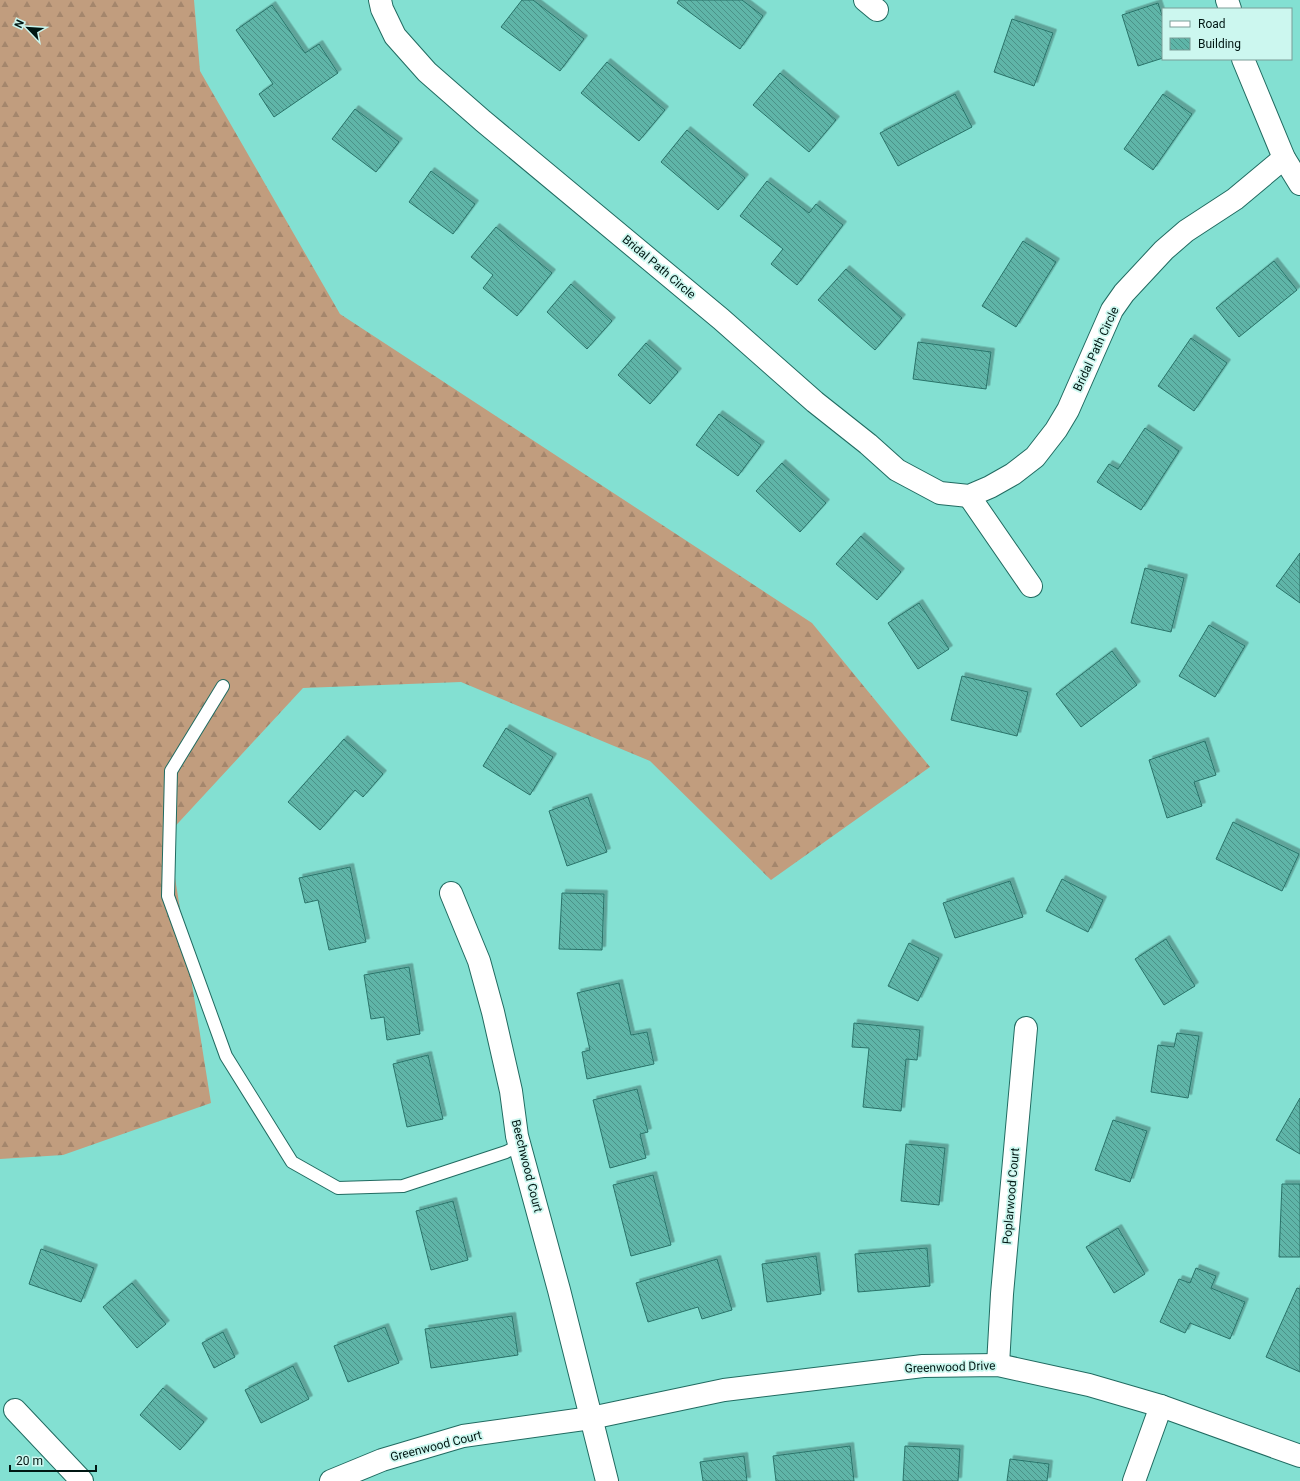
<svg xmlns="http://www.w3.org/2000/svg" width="1300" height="1481" font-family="Roboto,sans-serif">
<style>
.forest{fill:url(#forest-firs)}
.building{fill:url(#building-back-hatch);stroke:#2a7369;filter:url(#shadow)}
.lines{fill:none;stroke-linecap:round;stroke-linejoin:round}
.lane-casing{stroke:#216b61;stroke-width:14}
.street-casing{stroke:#216b61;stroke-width:24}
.lane{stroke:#fff;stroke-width:12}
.street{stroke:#fff;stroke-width:22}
.labels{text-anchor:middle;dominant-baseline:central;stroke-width:3.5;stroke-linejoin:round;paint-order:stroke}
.street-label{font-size:12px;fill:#001713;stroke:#ccf7ef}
</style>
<defs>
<pattern id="forest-firs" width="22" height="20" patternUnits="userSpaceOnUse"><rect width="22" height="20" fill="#c19d7e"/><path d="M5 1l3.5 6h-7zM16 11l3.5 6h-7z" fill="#a4866c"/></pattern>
<pattern id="building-back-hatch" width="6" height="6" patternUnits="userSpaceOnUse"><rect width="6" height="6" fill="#5eb5a8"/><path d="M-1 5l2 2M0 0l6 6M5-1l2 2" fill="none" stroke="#4b9288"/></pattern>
<filter id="shadow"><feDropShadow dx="3.5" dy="-3.5" stdDeviation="0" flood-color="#0004"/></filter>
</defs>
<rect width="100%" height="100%" fill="#83e0d2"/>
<polygon class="forest" points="0,0 194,0 200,71 340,314 812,623 930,767 771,880 650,761 461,682 303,688 168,834 211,1103 63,1155 0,1159"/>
<g class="building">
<polygon points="522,0 533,0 584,39 560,71 501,27"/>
<polygon points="679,0 742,0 763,16 740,49 677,3"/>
<polygon points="1158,3 1163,18 1163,58 1138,66 1122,15"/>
<polygon points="272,5 305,53 319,44 338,73 274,117 259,94 273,84 236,30"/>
<polygon points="1012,19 1053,33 1034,86 994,72"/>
<polygon points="607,62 665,110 639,141 581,93"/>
<polygon points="780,73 836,120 809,152 753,105"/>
<polygon points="955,94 972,127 898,166 880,133"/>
<polygon points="1163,94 1192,114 1153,170 1124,149"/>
<polygon points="355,109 399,142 376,172 332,139"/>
<polygon points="687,130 745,178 718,210 661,162"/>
<polygon points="431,171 475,204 453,234 409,202"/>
<polygon points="767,181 809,213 816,204 843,225 797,285 771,264 783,249 740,216"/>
<polygon points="496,227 552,273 517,316 483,288 493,275 471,257"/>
<polygon points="1023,241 1056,262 1016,327 982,306"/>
<polygon points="1274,261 1297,290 1239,337 1216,308"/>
<polygon points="846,269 902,318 875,350 818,300"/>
<polygon points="571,284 612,321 587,349 547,312"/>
<polygon points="1191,338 1227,363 1194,411 1158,386"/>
<polygon points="918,342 991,352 986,389 913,379"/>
<polygon points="646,343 678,372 650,404 618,375"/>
<polygon points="719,414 761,445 738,476 696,445"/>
<polygon points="1145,428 1179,451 1141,510 1097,482 1109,464 1118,469"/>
<polygon points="782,463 826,503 800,532 756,491"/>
<polygon points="861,536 901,572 877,600 836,564"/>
<polygon points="1300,553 1300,603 1276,586"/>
<polygon points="1145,568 1184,578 1171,632 1131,623"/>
<polygon points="919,603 949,649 918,669 888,623"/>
<polygon points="1209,625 1245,646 1215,697 1179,676"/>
<polygon points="1112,651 1137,685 1081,727 1056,694"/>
<polygon points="962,676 1028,692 1017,736 951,720"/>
<polygon points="506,728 553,757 530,795 483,766"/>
<polygon points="344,739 383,774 363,797 355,790 320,830 288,802"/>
<polygon points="1205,741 1216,775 1194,782 1202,806 1167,818 1149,760"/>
<polygon points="588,797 607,852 567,866 549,811"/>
<polygon points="1233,822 1299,854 1282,891 1216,859"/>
<polygon points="350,867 366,942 329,950 318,900 305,903 299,878"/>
<polygon points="1062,879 1103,900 1088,932 1046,911"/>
<polygon points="1010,881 1023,917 955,938 943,903"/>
<polygon points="562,893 604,894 602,950 559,949"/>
<polygon points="1166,939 1195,986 1164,1005 1135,959"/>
<polygon points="909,943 939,958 918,1001 888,986"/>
<polygon points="409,967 420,1034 387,1040 384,1017 371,1019 364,975"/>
<polygon points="619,983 631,1035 647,1032 654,1064 587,1079 582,1052 590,1050 577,993"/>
<polygon points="854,1023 920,1030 917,1060 906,1059 901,1111 863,1107 869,1048 852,1047"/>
<polygon points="1177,1033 1199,1036 1188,1098 1151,1092 1158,1045 1174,1047"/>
<polygon points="428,1055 443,1119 407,1127 393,1064"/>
<polygon points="637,1089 648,1132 640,1134 646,1158 610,1168 593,1100"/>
<polygon points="1300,1098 1300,1154 1276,1140"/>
<polygon points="1113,1120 1147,1131 1130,1182 1095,1170"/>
<polygon points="906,1144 945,1148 939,1205 901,1201"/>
<polygon points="653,1175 671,1245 631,1256 613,1185"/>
<polygon points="1282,1184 1300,1184 1300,1257 1279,1257"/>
<polygon points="453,1201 468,1260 431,1270 416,1211"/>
<polygon points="1118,1228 1145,1274 1114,1293 1086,1247"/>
<polygon points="927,1248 930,1286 858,1292 855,1254"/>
<polygon points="41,1249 94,1268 81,1302 29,1284"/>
<polygon points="816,1256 821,1294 767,1302 762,1264"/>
<polygon points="717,1259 732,1310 702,1319 698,1307 648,1322 636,1283"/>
<polygon points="1196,1268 1216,1276 1211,1288 1245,1302 1230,1339 1190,1323 1185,1333 1160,1322 1179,1279 1190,1283"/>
<polygon points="132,1283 166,1324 137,1348 103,1307"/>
<polygon points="1297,1288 1300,1289 1300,1372 1266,1357"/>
<polygon points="512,1316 518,1355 431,1368 425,1329"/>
<polygon points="385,1327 399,1363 348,1382 334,1346"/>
<polygon points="223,1332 235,1357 214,1368 202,1343"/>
<polygon points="293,1366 309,1399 261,1423 245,1390"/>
<polygon points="163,1388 204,1422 180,1450 140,1415"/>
<polygon points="850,1446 854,1481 776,1481 773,1456"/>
<polygon points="905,1446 960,1449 958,1481 903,1481"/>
<polygon points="744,1456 747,1481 703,1481 700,1462"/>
<polygon points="1010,1459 1049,1464 1047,1481 1007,1481"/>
</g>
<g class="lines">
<g class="lane-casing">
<polyline id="lane" points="223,686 171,771 168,896 226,1056 292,1162 338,1188 403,1186 506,1152 520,1145"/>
</g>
<g class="street-casing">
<g id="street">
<polyline points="380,0 382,9 395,36 427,72 483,121 721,319 815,402 868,444 897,470 940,493 969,496 990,487 1013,474 1035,457 1056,430 1068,410 1112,310 1124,293 1164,250 1186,231 1235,199 1284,158"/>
<polyline points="865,0 877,10"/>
<polyline points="1227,0 1230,9"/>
<polyline points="1243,59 1284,158 1300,184"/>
<polyline points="969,496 1031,586"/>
<polyline points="451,893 479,961 493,1012 511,1091 517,1136 559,1290 607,1481"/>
<polyline points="998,1365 1002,1294 1026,1028"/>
<polyline points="15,1410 82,1481"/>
<polyline points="331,1481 382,1460 463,1436 591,1418 724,1390 923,1366 998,1365 1089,1385 1161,1406 1300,1456"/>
<polyline points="1134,1481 1161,1406"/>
</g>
</g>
<use href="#lane" class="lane"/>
<use href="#street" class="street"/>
</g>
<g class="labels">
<g class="street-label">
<text transform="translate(659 267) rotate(40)">Bridal Path Circle</text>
<text transform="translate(1096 349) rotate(-65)">Bridal Path Circle</text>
<text transform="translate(527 1166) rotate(76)">Beechwood Court</text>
<text transform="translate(1011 1196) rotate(-85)">Poplarwood Court</text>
<text transform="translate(950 1367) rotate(-2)">Greenwood Drive</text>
<text transform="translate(436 1446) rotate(-14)">Greenwood Court</text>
</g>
</g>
<rect x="1162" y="8" width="130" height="52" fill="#ccf7ef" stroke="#7a9d97"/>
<rect x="1170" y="21" width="20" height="6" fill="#ffffff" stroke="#7a9d97"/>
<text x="1198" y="28" font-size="12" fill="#001713">Road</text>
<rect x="1170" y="38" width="20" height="12" fill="url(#building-back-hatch)" stroke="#7a9d97"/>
<text x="1198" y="48" font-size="12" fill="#001713">Building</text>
<g transform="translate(28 28) rotate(295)" stroke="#ccf7ef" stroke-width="3" paint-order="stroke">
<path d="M0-3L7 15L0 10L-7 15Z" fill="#001713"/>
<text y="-6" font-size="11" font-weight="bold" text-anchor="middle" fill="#001713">N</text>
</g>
<path d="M10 1465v6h86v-6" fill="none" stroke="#001713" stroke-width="2"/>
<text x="16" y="1465" font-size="12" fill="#001713" stroke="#ccf7ef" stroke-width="3" paint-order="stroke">20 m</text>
</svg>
